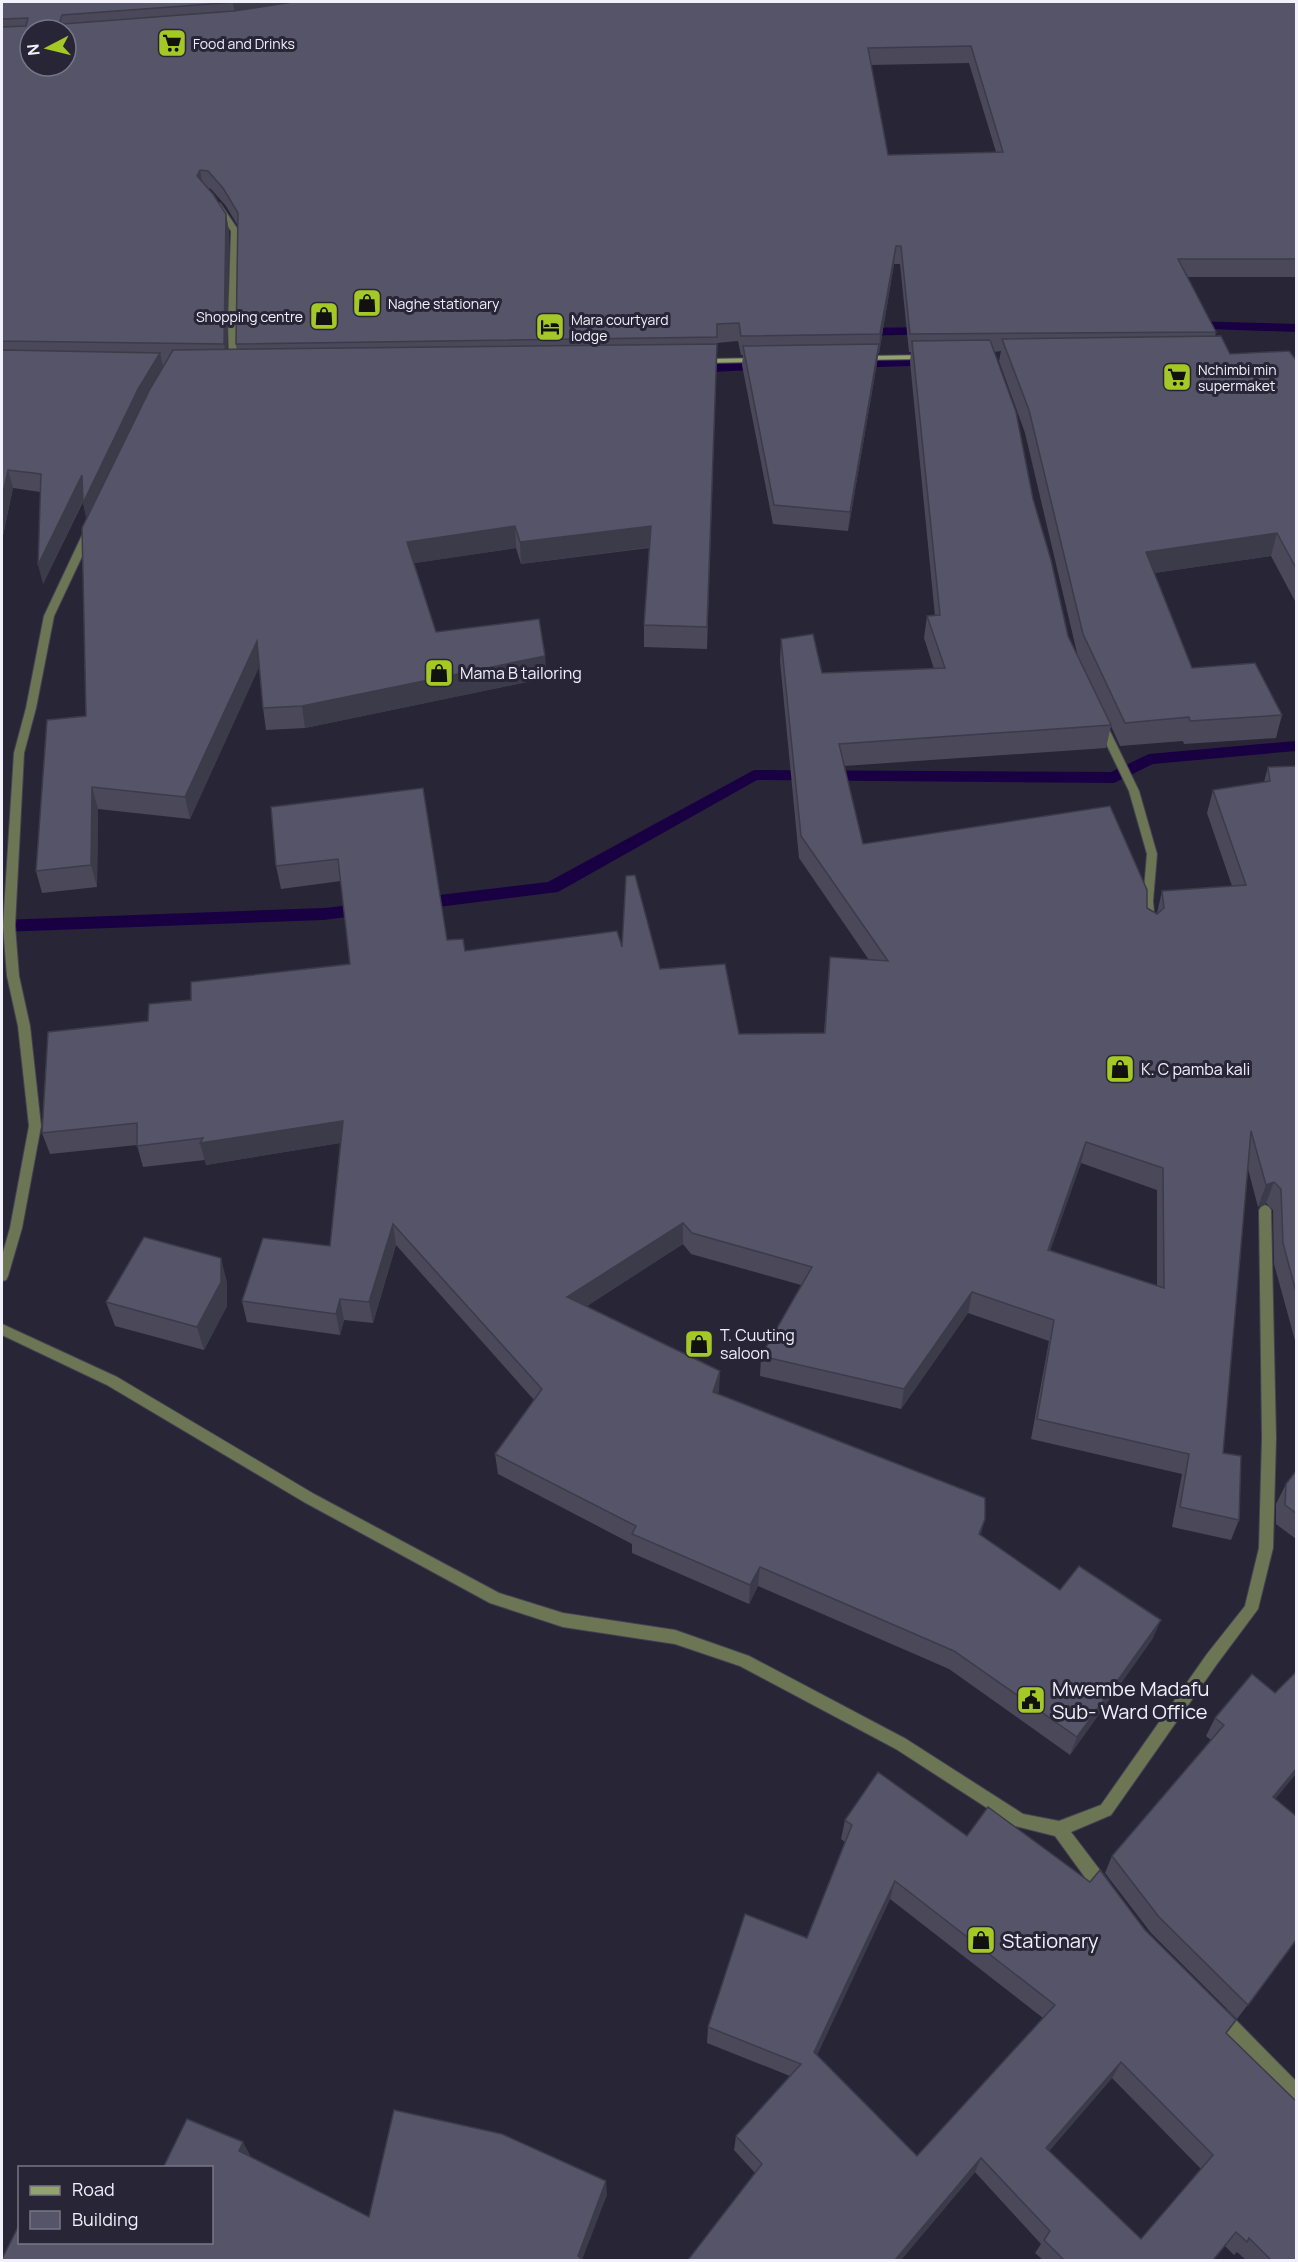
<svg xmlns="http://www.w3.org/2000/svg" width="1298" height="2262" font-family="Manrope,sans-serif">
<style>
.lines{fill:none;stroke-linecap:round;stroke-linejoin:round}
.stream{fill:#190043;fill-rule:evenodd}
.street-casing{stroke:#444152;stroke-width:2}
.secondary-casing{stroke:#444152;stroke-width:2}
.street{fill:#6c7655;fill-rule:evenodd}
.secondary{fill:#92a36c;fill-rule:evenodd}
.wall{fill:#4a4859;fill-rule:evenodd}
.shaded-wall{fill:#3c3b49}
.building{fill:#565468;stroke:#3c3b49;stroke-width:1.5;fill-rule:evenodd}
.labels{text-anchor:middle;dominant-baseline:central;stroke-width:6;stroke-linejoin:round;paint-order:stroke}
.far-poi-label{font-size:14px;fill:#f1f0fb;stroke:#282537;text-anchor:start}
.poi-label{font-size:16px;fill:#f1f0fb;stroke:#282537;text-anchor:start}
.near-poi-label{font-size:20px;fill:#f1f0fb;stroke:#282537;text-anchor:start}
</style>
<rect width="100%" height="100%" fill="#282537"/>
<g class="lines">
<g class="stream">
<polygon points="1187,321 1296,324 1296,332 1182,328 1180,325"/>
<polygon points="933,327 938,328 940,331 938,334 857,336 850,332 857,328"/>
<polygon points="935,358 942,362 940,365 850,368 843,364 850,360"/>
<polygon points="770,362 775,363 777,366 775,369 691,373 684,369 691,365"/>
<polygon points="1296,741 1296,751 1153,764 1114,783 757,780 558,892 414,910 408,908 405,904 408,900 414,898 548,882 754,770 1111,772 1149,754"/>
<polygon points="370,903 376,905 379,909 376,913 324,920 2,932 2,920 324,908"/>
</g>
<g class="street-casing">
<g id="street">
<polygon points="214,203 220,203 239,231 236,323 237,365 233,367 229,365 228,323 231,231 213,205"/>
<polygon points="89,528 94,531 54,616 36,708 24,753 15,926 19,976 30,1026 41,1126 22,1228 8,1276 6,1280 2,1281 2,1256 10,1228 29,1126 18,1026 7,976 3,926 14,753 26,708 44,616 84,531"/>
<polygon points="1101,720 1106,723 1139,791 1157,854 1153,901 1155,923 1150,927 1145,923 1143,901 1147,854 1129,791 1096,723"/>
<polygon points="1265,1205 1269,1207 1271,1210 1276,1438 1273,1548 1258,1609 1217,1664 1111,1815 1071,1832 1109,1882 1111,1888 1109,1894 1103,1896 1097,1894 1055,1836 1015,1826 896,1749 740,1666 675,1644 563,1627 490,1603 304,1502 107,1385 2,1335 2,1324 117,1377 314,1494 499,1593 563,1613 675,1630 749,1656 906,1739 1023,1814 1059,1821 1101,1805 1207,1654 1245,1606 1259,1548 1262,1438 1259,1210 1261,1207"/>
<polygon points="1220,2008 1226,2010 1296,2081 1296,2100 1290,2098 1214,2022 1212,2016 1214,2010"/>
</g>
</g>
<g class="secondary-casing">
<g id="secondary">
<polygon points="924,355 928,357 927,359 861,360 857,358 861,356"/>
<polygon points="759,358 763,360 762,362 702,363 698,361 702,359"/>
</g>
</g>
<use href="#street" class="street"/>
<use href="#secondary" class="secondary"/>
</g>
<g class="wall">
<path d="M2,2h1294v275h-109l29,55 -1,4 15,18 66,6v243l-25,-47 -117,17 38,95 90,47 -6,23 -92,6 -1,-3 -63,5 -9,-20 -5,22 -262,18 19,78 284,64 10,5 5,-22 70,-5 -25,-73 6,-23 51,-8 4,-15 28,-1v578l-22,-80 -1,-54 -7,-7 -8,4 -10,-38 -25,284 16,67 -8,20 -59,-13 10,-53 -151,-35 18,-98 -81,-28 -67,96 -141,-33 1,-20 40,-71 -110,-31 -8,-10 -96,62 133,65 -2,23 263,141 79,55 93,48 -83,117 -121,-86 -191,-83 -9,18 -117,-51v-9l-134,-70 -3,-20 39,-54 -138,-155 -23,78 -29,-3 -4,15 -93,-13 -5,-21 88,-55 10,-103 -134,22 -1,-5 -62,7 -6,-22 -87,9 -8,-21 106,-112 43,-21 159,-36 -9,-83 -60,8 -5,-23 -5,-59 176,133 18,11 157,-4 38,22 79,65 85,-1 6,-76 39,3 -70,-102 -19,-197 1,-22 41,34 112,-4 -10,-31 3,-22h8l-25,-254 1,-10h-2l-9,-88h-6l-15,89h-1l-1,10 -29,168 -75,-7 -31,-159 1,-10h-2l-3,-14 -21,2 -10,306 -63,-2v-22l5,-77 -128,16 -5,-16 -102,15 22,69 109,24 1,22 -241,50 -39,2 -3,-22 -4,-41 -69,152 -92,-10 -1,78 -55,6 -6,-22 50,-155 1,-196 -4,-18 -40,82 -3,-92 -27,-4 -11,52zM969,63l27,89 -108,3 -17,-90zM208,188l3,1 15,17 12,20 -2,118 1,6h-10l2,-118 -3,-18zM1001,351l-2,10 26,72 53,224 -10,-21 -35,-137 -39,-147zM1081,1163l76,27v96l-107,-36z"/>
<polygon points="227,1282 227,1306 204,1350 115,1326 106,1302"/>
<polygon points="1296,1471 1296,1539 1276,1524 1276,1504 1286,1484"/>
<polygon points="1275,1693 1275,1799 1296,1941 1237,2019 1151,1933 1105,1873 1112,1856 1211,1740 1206,1736 1215,1718"/>
<path d="M845,1820l122,16 178,94 81,104 70,226h-50l-9,-8 -3,3 -9,-9 -12,14h-170l-8,-7 6,-9 -66,-72 -74,88h-213l67,-87 -21,-23 2,-14 54,-60 -83,-33 1,-16 99,-89 38,-96 -4,-3zM890,1899l153,119 -126,138 -100,-101zM1112,2078l89,91 -60,70 -92,-88z"/>
</g>
<g class="shaded-wall">
<polygon points="233,2 358,2 236,19"/>
<polygon points="200,170 203,188 197,176"/>
<polygon points="226,214 229,232 227,363 224,344"/>
<polygon points="896,246 894,264 879,353 880,334"/>
<polygon points="879,344 877,363 848,531 850,512"/>
<polygon points="160,353 164,371 87,522 83,503 138,389"/>
<polygon points="8,470 13,488 2,540 2,498"/>
<polygon points="82,475 86,494 43,584 38,565"/>
<polygon points="515,526 516,548 409,564 407,542"/>
<polygon points="651,526 651,547 521,564 520,542"/>
<polygon points="1277,533 1271,556 1141,575 1146,552"/>
<polygon points="257,641 261,663 190,819 185,797"/>
<polygon points="545,656 546,678 305,728 302,706"/>
<polygon points="92,787 98,809 97,887 91,865"/>
<polygon points="343,1121 346,1142 206,1165 200,1143"/>
<polygon points="1086,1142 1081,1163 1043,1271 1048,1250"/>
<polygon points="1274,1182 1266,1203 1258,1207 1266,1185"/>
<polygon points="683,1223 683,1244 568,1318 567,1297"/>
<polygon points="393,1224 396,1245 373,1323 369,1302"/>
<polygon points="221,1258 227,1282 227,1306 204,1350 197,1327"/>
<polygon points="972,1292 968,1313 901,1409 904,1389"/>
<polygon points="340,1299 344,1320 340,1335 336,1314"/>
<polygon points="720,1371 719,1391 712,1413 713,1392"/>
<polygon points="985,1519 980,1538 979,1534"/>
<polygon points="760,1567 758,1586 749,1604 750,1585"/>
<polygon points="1161,1620 1153,1638 1070,1755 1077,1737"/>
<polygon points="1296,1769 1296,1774 1263,1814 1273,1797"/>
<polygon points="895,1881 890,1899 811,2068 814,2052"/>
<polygon points="1121,2062 1112,2078 1038,2163 1046,2148"/>
<polygon points="243,2142 251,2157 239,2151"/>
<polygon points="981,2158 975,2172 901,2260 895,2260"/>
<polygon points="606,2181 607,2195 582,2260 578,2256"/>
</g>
<g class="building">
<path d="M2,2h236l-176,13 -2,6 3,3 171,-13 59,-9h1003v257h-118l38,73 -306,2 -9,-88h-5l-16,88 -139,2 -2,-13 -22,1v13l-481,7 2,-131 -15,-25 -15,-17 -8,-1 -3,6 16,18 13,20 -2,130 -222,-3v-314l24,-1 2,-8 -26,1zM30,30h36v36h-36zM971,46l32,106 -115,3 -20,-107z"/>
<polygon points="1221,336 1230,354 1289,351 1296,360 1296,568 1277,533 1146,552 1192,668 1255,663 1282,715 1190,721 1189,717 1125,723 1083,634 1029,410 1002,339"/>
<path d="M990,340l26,72 17,87 18,61 17,76 43,89 -272,19 24,100 247,-38 37,84v18l10,6 7,-6 -2,-17 84,-6 -33,-95 57,-9 -2,-14 28,-1v526l-13,-49 -2,-54 -7,-7 -8,3 -15,-54 -28,322 18,3 -2,64 -59,-13 9,-53 -152,-35 17,-99 -82,-28 -68,97 -143,-33 51,-89 -120,-34 -9,-10 -116,74 153,74 -7,21 272,106v21l-6,15 81,56 19,-24 82,54 -84,117 -123,-86 -194,-84 -10,18 -118,-51 4,-8 -141,-72 47,-65 -149,-165 -24,78 -29,-3 -4,15 -94,-13 21,-63 67,8 13,-125 -143,22 3,-5 -66,8v-23l-95,10 6,-101 100,-11 1,-17 42,-4v-18l159,-18 -12,-105 -62,7 -5,-59 152,-19 24,152 16,-1 2,12 152,-20 5,16 4,-71 9,-1 25,94 65,-5 14,70 86,-1 5,-76 58,4 -87,-125 -20,-197 32,-5 9,39 123,-5 -18,-52 13,-1 -28,-274zM1086,1142l77,26 1,120 -116,-38z"/>
<polygon points="717,344 707,627 644,625 651,526 520,542 515,526 407,542 436,632 539,619 545,656 302,706 263,708 257,641 185,797 92,787 91,865 36,871 47,720 86,716 82,528 150,389 173,350"/>
<polygon points="879,344 850,512 774,505 743,346"/>
<polygon points="2,350 160,353 138,389 83,503 82,475 38,565 41,474 8,470 2,498"/>
<polygon points="144,1237 221,1258 221,1282 197,1327 106,1302"/>
<polygon points="1296,1471 1296,1513 1285,1505 1286,1484"/>
<polygon points="1296,1672 1296,1769 1273,1797 1296,1816 1296,1940 1248,2005 1159,1917 1112,1856 1224,1725 1215,1718 1252,1674 1275,1693"/>
<path d="M878,1772l89,64 21,-29 102,75 10,-12 45,60 91,90 -10,13 70,68v159h-25l-22,-22 -2,4 -11,-10 -23,28h-149l-20,-20 6,-9 -69,-73 -86,102h-207l74,-96 -26,-28 65,-72 -93,-37 37,-113 62,24 45,-113 -7,-5zM895,1881l160,124 -138,151 -103,-104zM1121,2062l92,93 -72,84 -95,-91z"/>
<polygon points="394,2110 502,2134 606,2181 578,2256 583,2260 2,2260 2,2259 20,2223 20,2242 212,2242 212,2168 163,2168 187,2119 243,2142 239,2151 369,2217"/>
</g>
<defs>
<g id="supermarket-square" transform="scale(1.5)"><rect x="-9" y="-9" width="18" height="18" rx="4" fill="#a4c825" stroke="#282537"/><path d="M-6-5.5h2.5l.6 2H6L4.5 2H-2.5L-4.4-4H-6ZM-1.5 3.2a1.3 1.3 0 1 0 .1 0ZM3 3.2a1.3 1.3 0 1 0 .1 0Z" fill="#111"/></g>
<g id="shop-square" transform="scale(1.5)"><rect x="-9" y="-9" width="18" height="18" rx="4" fill="#a4c825" stroke="#282537"/><path d="M-5-2.5h2.3a2.7 3.5 0 0 1 5.4 0H5L5.5 6h-11ZM-1.5-2.5h3a1.5 2.3 0 0 0-3 0Z" fill="#111"/></g>
<g id="hotel-square" transform="scale(1.5)"><rect x="-9" y="-9" width="18" height="18" rx="4" fill="#a4c825" stroke="#282537"/><path d="M-6-4.5h1.5V1H6V5H4.5V3h-9V5H-6ZM-4 0a1.8 1.8 0 1 1 3.6 0ZM.5 0V-2.5h3Q6-2.5 6 0Z" fill="#111"/></g>
<g id="civic-square" transform="scale(1.5)"><rect x="-9" y="-9" width="18" height="18" rx="4" fill="#a4c825" stroke="#282537"/><path d="M-.6-6.5H3V-4.5H.6V-3L4-1V1h2V6H-6V1h2V-1L-.6-3ZM-1.2 2.5V6h2.4V2.5Z" fill="#111"/></g>
</defs>
<g fill-rule="evenodd">
<use href="#supermarket-square" x="172" y="43"/>
<use href="#shop-square" x="367" y="303"/>
<use href="#shop-square" x="324" y="316"/>
<use href="#hotel-square" x="550" y="327"/>
<use href="#supermarket-square" x="1177" y="377"/>
<use href="#shop-square" x="439" y="673"/>
<use href="#shop-square" x="1120" y="1069"/>
<use href="#shop-square" x="699" y="1344"/>
<use href="#civic-square" x="1031" y="1700"/>
<use href="#shop-square" x="981" y="1940"/>
</g>
<g class="labels">
<g class="far-poi-label">
<text x="193" y="43">Food and Drinks</text>
<text x="388" y="303">Naghe stationary</text>
<text x="303" y="316" text-anchor="end">Shopping centre</text>
<text x="571" y="319">Mara courtyard<tspan x="571" dy="16">lodge</tspan></text>
<text x="1198" y="369">Nchimbi min<tspan x="1198" dy="16">supermaket</tspan></text>
</g>
<g class="poi-label">
<text x="460" y="673">Mama B tailoring</text>
<text x="1141" y="1069">K. C pamba kali</text>
<text x="720" y="1335">T. Cuuting<tspan x="720" dy="18">saloon</tspan></text>
</g>
<g class="near-poi-label">
<text x="1052" y="1688">Mwembe Madafu<tspan x="1052" dy="23">Sub- Ward Office</tspan></text>
<text x="1002" y="1940">Stationary</text>
</g>
</g>
<rect width="1298" height="2262" fill="none" stroke="#f1f0fb" stroke-width="6"/>
<rect x="18" y="2166" width="195" height="78" fill="#282537" stroke="#787685" stroke-width="1.5"/>
<rect x="30" y="2186" width="30" height="9" fill="#92a36c" stroke="#787685" stroke-width="1.5"/>
<text x="72" y="2196" font-size="18" fill="#f1f0fb">Road</text>
<rect x="30" y="2211" width="30" height="18" fill="#565468" stroke="#787685" stroke-width="1.5"/>
<text x="72" y="2226" font-size="18" fill="#f1f0fb">Building</text>
<g transform="translate(48 48) rotate(263)"><circle r="28" fill="#282537" stroke="#787685" stroke-width="1.5"/>
<path d="M0-4.5L10 22L0 15L-10 22Z" fill="#a4c825"/>
<text y="-9" font-size="16" font-weight="bold" text-anchor="middle" fill="#f1f0fb">N</text>
</g>
</svg>
